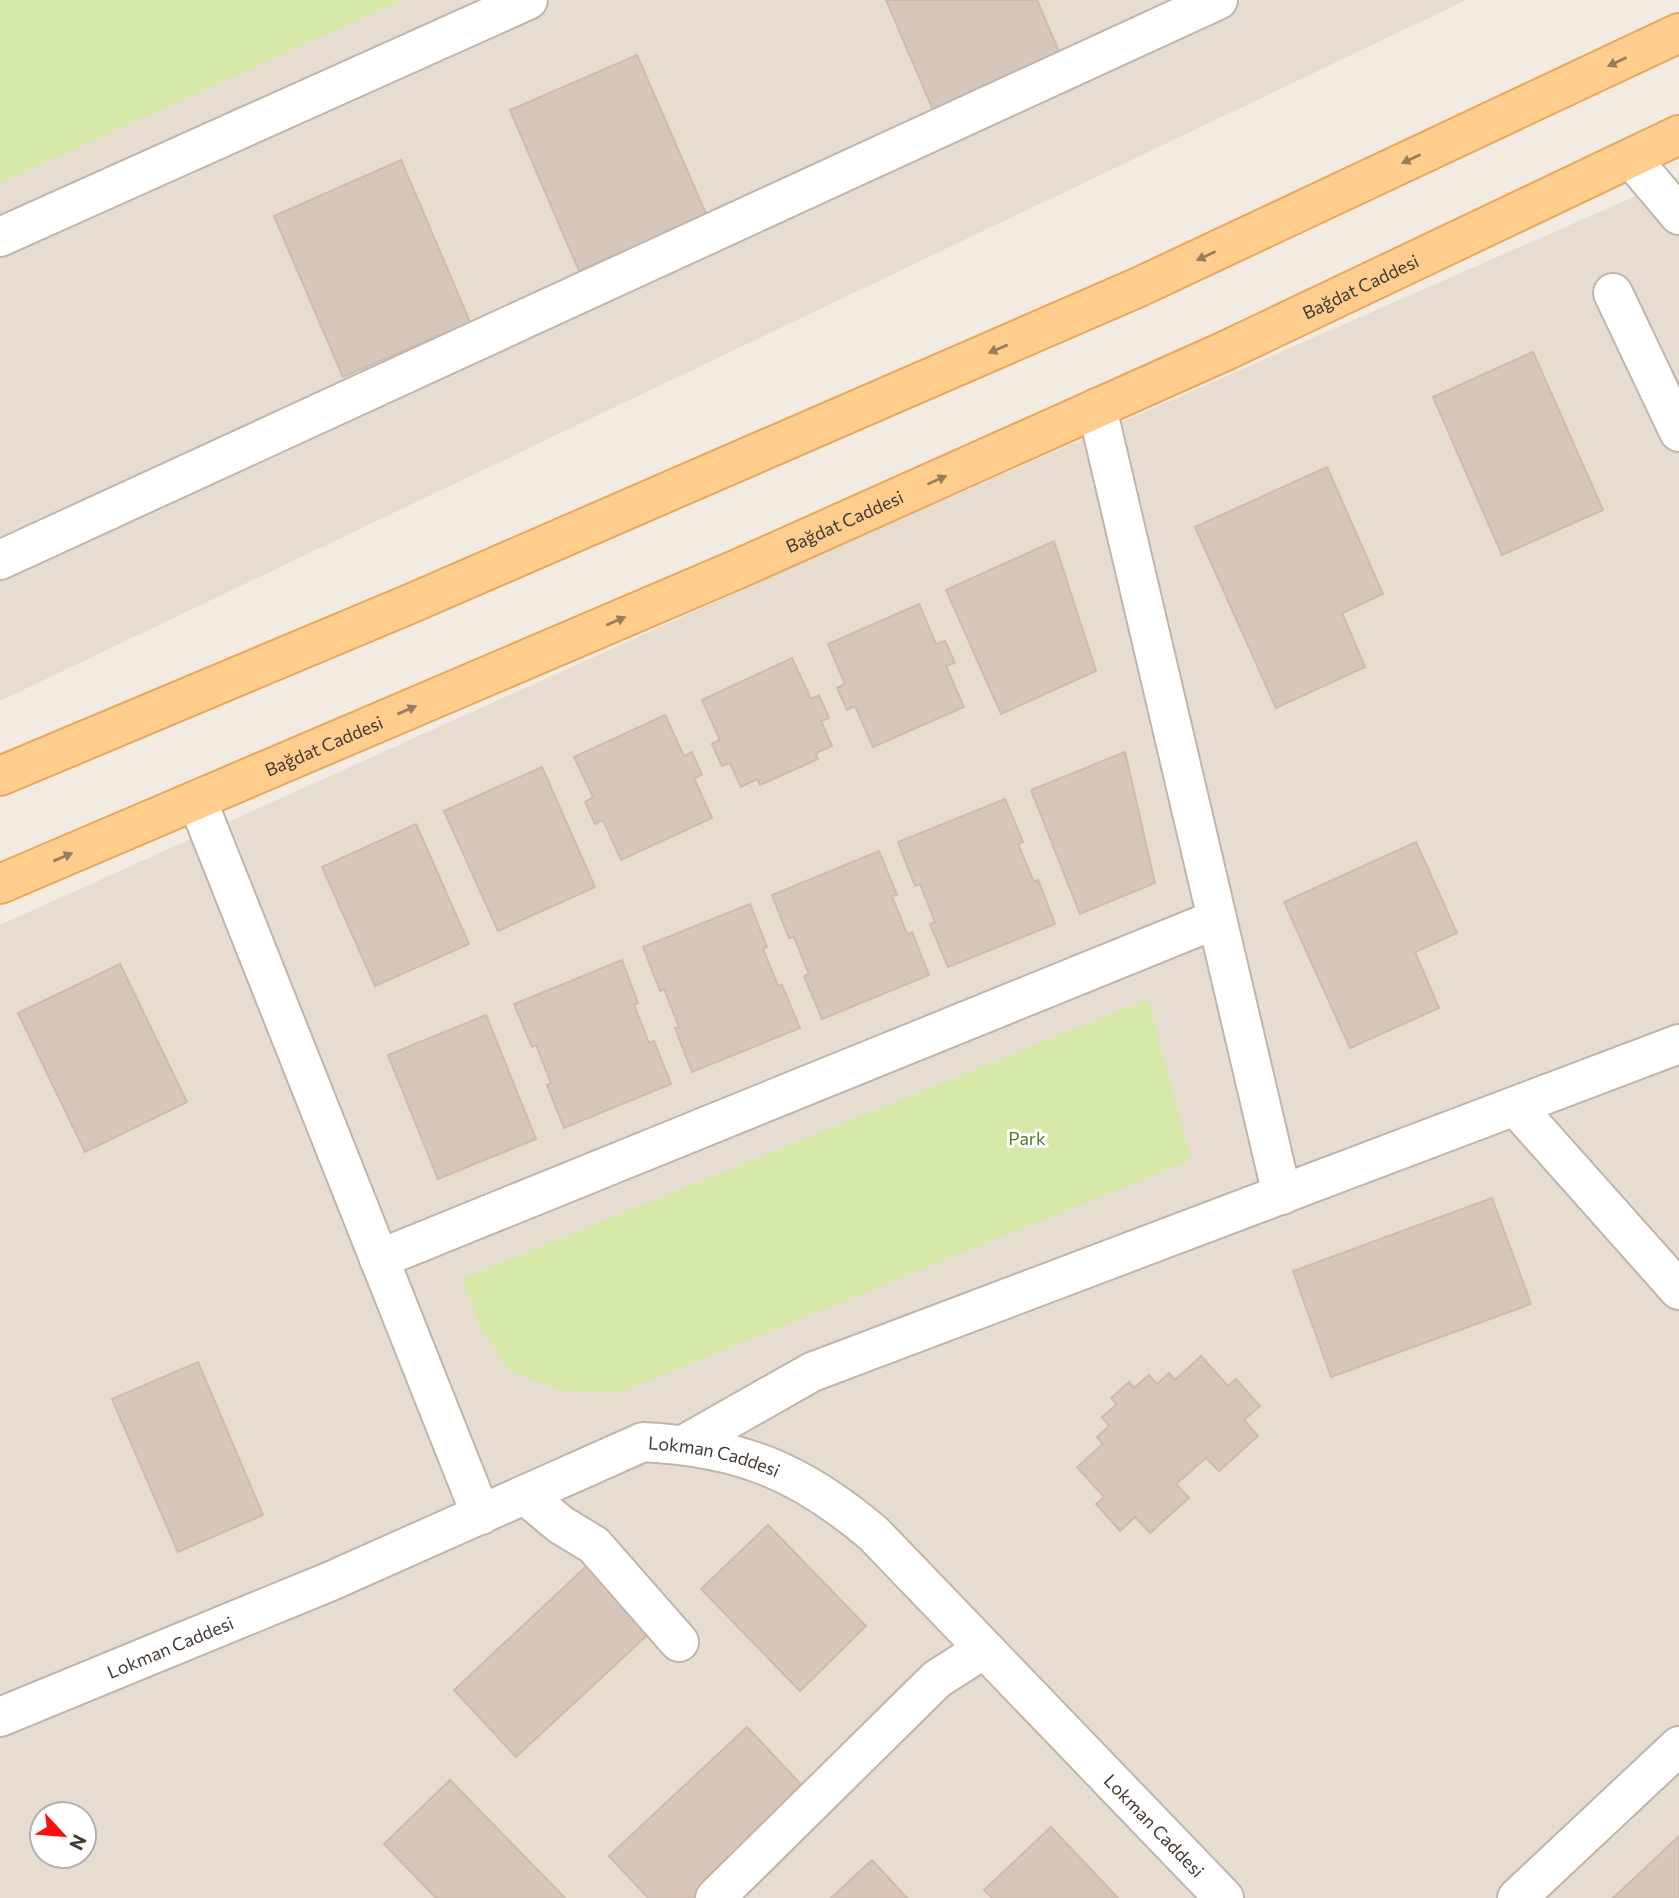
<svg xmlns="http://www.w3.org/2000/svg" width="1679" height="1898" font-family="Commissioner,sans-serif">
<rect width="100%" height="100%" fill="#f2ebe2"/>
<g fill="#e6dcd0" fill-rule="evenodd">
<path d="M0,0h1466l-1466,701z"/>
<path d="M1679,177v1721h-1679v-973l844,-381zM42,1814h42v42h-42z"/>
</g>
<g fill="#d6e9a9">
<path d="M0,0h402l-402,183z"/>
<path d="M1148,999l43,161 -573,233 -55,-2 -53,-20 -29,-42 -20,-50z"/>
</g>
<g fill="#d7c7ba" stroke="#cfbbaa" stroke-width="2">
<path d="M886,0h151l23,54 -127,56z"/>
<path d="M637,55l70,161 -128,55 -69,-161z"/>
<path d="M401,160l69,162 -127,55 -69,-161z"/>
<path d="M1533,352l70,158 -101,45 -69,-158z"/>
<path d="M1327,467l56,127 -41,19 23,54 -89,41 -81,-181z"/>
<path d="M1054,541l42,130 -95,43 -55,-124z"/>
<path d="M919,604l17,40 9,-3 10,22 -9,3 18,41 -91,40 -18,-41 -8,4 -10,-22 8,-4 -17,-40z"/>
<path d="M792,658l19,41 8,-4 10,23 -8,3 11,25 -16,7 2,6 -58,26 -3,-6 -16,8 -11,-24 -8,3 -10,-22 8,-4 -18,-40z"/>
<path d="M665,715l19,41 8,-4 10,23 -8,3 18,40 -91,42 -18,-40 -8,4 -10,-22 8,-5 -19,-40z"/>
<path d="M1125,752l30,131 -75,31 -49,-124z"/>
<path d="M542,767l53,120 -97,44 -54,-120z"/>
<path d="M1005,799l18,43 -5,2 16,38 4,-2 17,44 -107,43 -18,-43 5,-2 -15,-38 -5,2 -17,-44z"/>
<path d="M416,824l53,120 -94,42 -53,-119z"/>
<path d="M1416,842l41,91 -42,19 24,56 -89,40 -66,-146z"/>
<path d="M879,851l18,44 -5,1 15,38 5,-2 17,43 -107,44 -18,-43 5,-2 -15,-37 -5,1 -17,-43z"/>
<path d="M750,904l17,43 -4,2 15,37 4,-1 18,43 -108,44 -17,-44 4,-1 -15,-38 -4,2 -17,-44z"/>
<path d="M622,960l16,43 -4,2 15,38 5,-2 17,43 -107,44 -17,-43 4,-2 -15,-38 -4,2 -18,-43z"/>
<path d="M120,964l67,138 -102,50 -67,-139z"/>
<path d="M486,1015l50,124 -98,40 -50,-124z"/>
<path d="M1492,1198l39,106 -200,73 -38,-106z"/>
<path d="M1201,1356l27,30 8,-7 24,27 -16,14 14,16 -39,35 -13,-13 -30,26 13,14 -39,35 -15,-16 -15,14 -24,-27 8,-7 -27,-30 26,-23 -6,-7 12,-11 -7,-9 15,-13 -6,-6 18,-16 5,6 15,-13 8,9 12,-11 6,7z"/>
<path d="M198,1362l65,153 -85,37 -66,-153z"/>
<path d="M768,1525l98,101 -66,65 -99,-102z"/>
<path d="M592,1561l63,67 -139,129 -62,-67z"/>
<path d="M747,1727l63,67 -112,104h-50l-39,-42z"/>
<path d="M450,1780l115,118h-129l-52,-54z"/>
<path d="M1051,1827l67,71h-126l-8,-8z"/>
<path d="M1679,1836v62h-66z"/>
<path d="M872,1860l35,38h-76z"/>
</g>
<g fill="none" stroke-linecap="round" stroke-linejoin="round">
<g stroke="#c1b4a8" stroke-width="42">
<g id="minor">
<path d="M1631,158l48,57"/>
<path d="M0,237l528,-237"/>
<path d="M1613,293l66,139"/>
<path d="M1097,408l185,787"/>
<path d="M0,560l1218,-560"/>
<path d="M197,800l284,715"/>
<path d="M1516,1107l163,183"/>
<path d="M379,1259l838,-340"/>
<path d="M685,1444l127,-72 867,-328"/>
<path d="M525,1495l36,30 33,20 85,97"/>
<path id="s1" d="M0,1717l331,-136 312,-139c97,5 157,29 231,92l350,364"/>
<path d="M715,1898l222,-219 47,-30"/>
<path d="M1517,1898l162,-152"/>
</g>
</g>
<g stroke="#e8a75b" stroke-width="42">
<g id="major">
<path d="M0,776l412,-173 727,-316 540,-254"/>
<path id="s2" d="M0,884l740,-316 485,-217 454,-216"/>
</g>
</g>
<use href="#minor" stroke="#fff" stroke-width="38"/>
<use href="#major" stroke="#ffcd8e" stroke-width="38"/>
</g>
<defs><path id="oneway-solid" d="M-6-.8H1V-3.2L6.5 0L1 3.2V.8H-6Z" transform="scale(1.75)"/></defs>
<g fill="#987c5c">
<use href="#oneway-solid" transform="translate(1617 62) rotate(155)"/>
<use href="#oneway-solid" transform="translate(1411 159) rotate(155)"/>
<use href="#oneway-solid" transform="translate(1206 256) rotate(155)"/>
<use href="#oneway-solid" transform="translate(998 349) rotate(157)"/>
<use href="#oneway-solid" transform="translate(937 480) rotate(-24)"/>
<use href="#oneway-solid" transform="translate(616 621) rotate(-23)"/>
<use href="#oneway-solid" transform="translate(407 710) rotate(-23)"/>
<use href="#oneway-solid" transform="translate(63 857) rotate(-23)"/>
</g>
<g text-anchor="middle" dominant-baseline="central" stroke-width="6" stroke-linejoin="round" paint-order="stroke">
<g font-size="18" fill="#443a33" stroke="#fff">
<text stroke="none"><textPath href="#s2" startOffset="1486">Bağdat Caddesi</textPath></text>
<text stroke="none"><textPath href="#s2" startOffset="919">Bağdat Caddesi</textPath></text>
<text stroke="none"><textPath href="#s2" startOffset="352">Bağdat Caddesi</textPath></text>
<text stroke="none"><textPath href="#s1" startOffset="772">Lokman Caddesi</textPath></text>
<text stroke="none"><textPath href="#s1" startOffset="184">Lokman Caddesi</textPath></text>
<text stroke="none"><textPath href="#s1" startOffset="1358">Lokman Caddesi</textPath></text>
</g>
<g font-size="18" fill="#507725" stroke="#fff">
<text x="1027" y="1138">Park</text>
</g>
</g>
<g transform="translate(63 1835) rotate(116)"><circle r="33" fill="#ffffff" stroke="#b4b0ad" stroke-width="2"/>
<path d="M0-5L12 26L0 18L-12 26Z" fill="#ff0c0d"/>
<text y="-10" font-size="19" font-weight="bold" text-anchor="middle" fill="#443a33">N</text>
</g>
</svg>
